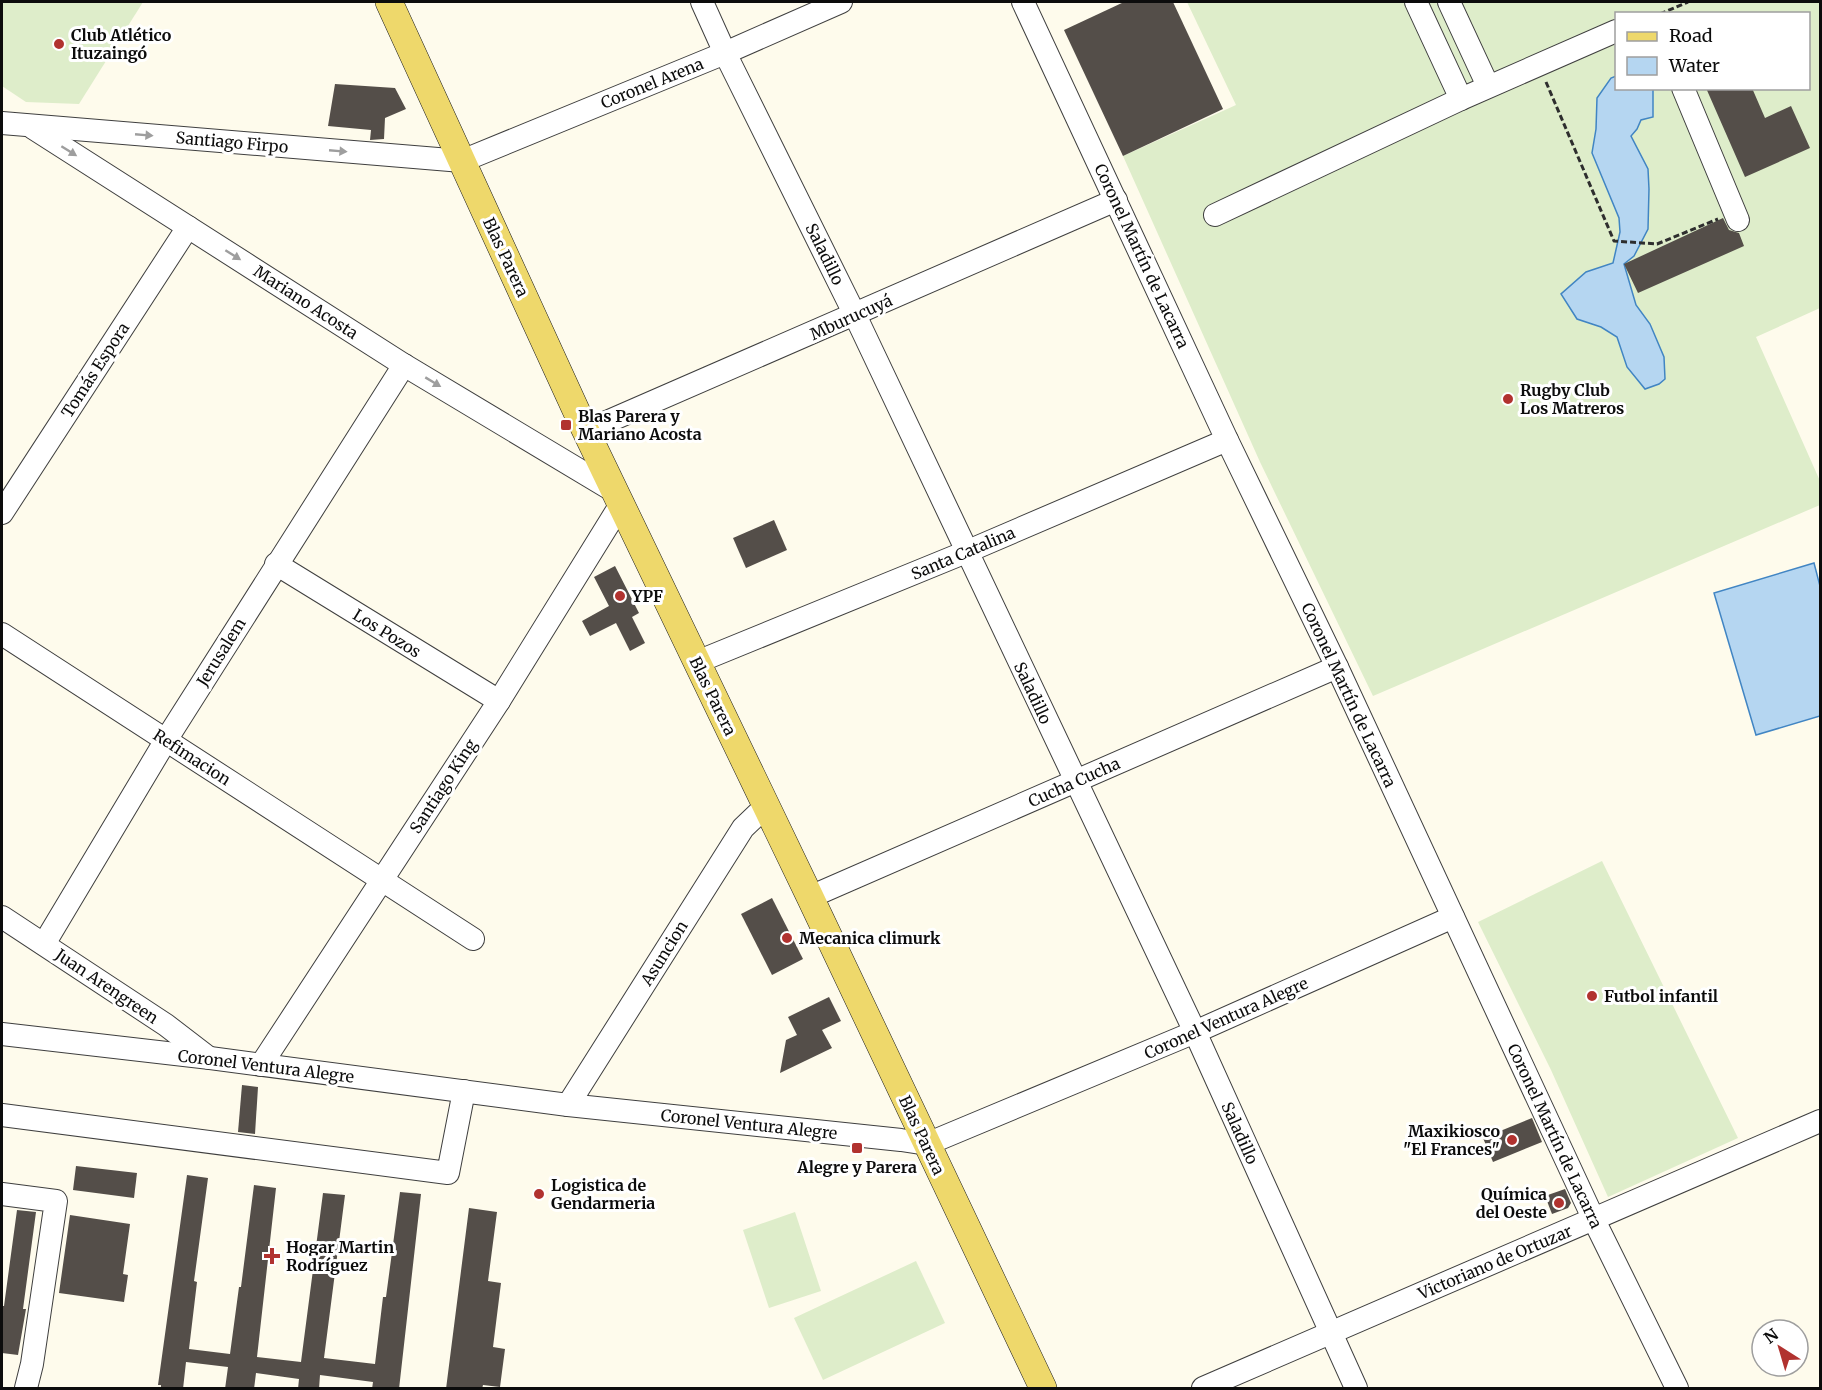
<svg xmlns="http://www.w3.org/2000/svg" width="1822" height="1390" font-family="Merriweather,serif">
<rect width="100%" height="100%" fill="#fefbec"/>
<g fill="#deedca" fill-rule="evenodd">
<path d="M2,2h141l-64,102 -53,-2 -24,-16z"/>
<path d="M1187,2h633v306l-64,29 64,144v24l-447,191 -113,-234 -137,-306 113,-51zM1616,14h192v74h-192z"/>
<path d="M1602,861l136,277 -130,59 -57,-127 -73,-148z"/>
<path d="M795,1212l26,79 -52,17 -26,-78z"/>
<path d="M916,1261l29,62 -122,57 -29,-62z"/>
</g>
<g fill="#b5d6f1" stroke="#4185c3" stroke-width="1.5">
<path d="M1616,76v12l37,1v28l-12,3 -4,9 -6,7 17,33 1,20 -1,40 -14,27 -10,8 12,41 14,19 14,33 1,22 -6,5 -14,5 -18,-22 -10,-30 -16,-10 -24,-8 -16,-25 25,-22 27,-9 7,-31 -1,-14 -27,-65 4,-24 1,-31 14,-20z"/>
<path d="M1814,563l6,23v130l-64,19 -42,-142z"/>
</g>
<g fill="#544e49">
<path d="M1124,2h49l50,107 -100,47 -59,-126z"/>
<path d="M335,84l60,4 11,21 -21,9 -1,21 -14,1 1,-10 -43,-4z"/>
<path d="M1706,88h46l13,30 26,-12 19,42 -65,29z"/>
<path d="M1723,218l6,12 10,3 5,13 -106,47 -14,-29z"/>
<path d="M774,520l13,30 -41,18 -13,-30z"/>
<path d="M615,566l24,47 -7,4 13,26 -15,8 -14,-28 -26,13 -8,-15 27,-15 -15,-29z"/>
<path d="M772,898l31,61 -31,16 -31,-61z"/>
<path d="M829,997l12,24 -19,9 10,18 -52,25 6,-33 11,-5 -9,-18z"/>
<path d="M242,1085l16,2 -3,47 -17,-2z"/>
<path d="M1532,1118l10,24 -49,20 -10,-24z"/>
<path d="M76,1166l61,7 -3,25 -61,-8z"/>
<path d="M187,1175l21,3 -14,103 3,1 -8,67 41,5 9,-67h2l13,-102 22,3 -19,169 44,5 22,-169 22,2 -21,163 51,6 8,-67h3l14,-105 21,2 -22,195h-27l1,-7 -53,-7 -1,14h-21l1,-10 -43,-6 -2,16h-29l3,-22 -42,-5 -3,27h-22v-4h-3z"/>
<path d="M1565,1189l6,14 -3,5 -16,6 -7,-18z"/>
<path d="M469,1208l28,4 -9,69 13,2 -8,64 12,2 -5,38 -17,-2 -1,4h-36z"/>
<path d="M17,1210l19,2 -13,97h3l-8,46 -16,-2v-47h2z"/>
<path d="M70,1215l60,9 -7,50 5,1 -4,27 -65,-9z"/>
</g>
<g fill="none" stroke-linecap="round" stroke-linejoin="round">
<g stroke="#3f3f3f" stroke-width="24">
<g id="minor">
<path d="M702,2l23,51 130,262 340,717 161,356"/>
<path d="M1023,2l204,438 110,227 257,553 83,168"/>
<path d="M1416,2l45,97"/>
<path d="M1449,2l39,84"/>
<path d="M1683,88l55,132"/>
<path d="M2,123l460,38 263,-108 116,-51"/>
<path d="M33,128l371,237 210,126"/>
<path d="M1215,215l246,-116 155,-68"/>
<path d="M586,431l530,-231"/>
<path d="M2,513l186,-286"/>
<path d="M276,564l223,137"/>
<path d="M2,634l471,305"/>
<path d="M697,662l269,-110 261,-112"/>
<path d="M810,897l527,-230"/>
<path d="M2,917l164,108 43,33"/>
<path d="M44,944l122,-204 238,-375"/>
<path d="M2,1034l208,24 358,47 333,35 26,4 268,-112 258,-115"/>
<path d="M261,1065l238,-364 122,-197"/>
<path d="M568,1105l175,-277 23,-22"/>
<path d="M2,1115l446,58 16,-82"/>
<path d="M2,1194l54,7 -24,163 -6,24"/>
<path d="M1203,1388l617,-267"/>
</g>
</g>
<g stroke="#1d1d1d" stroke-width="28">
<path id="major" d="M389,2l191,417 230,478 233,491"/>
</g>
<g stroke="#2e2e2e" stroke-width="3" stroke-dasharray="6 3" stroke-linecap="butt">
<path d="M1660,14l28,-12"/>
<path d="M1546,82l68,159 43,3 61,-25"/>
</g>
<use href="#minor" stroke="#fff" stroke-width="22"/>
<use href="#major" stroke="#eed86b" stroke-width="27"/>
</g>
<defs><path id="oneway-solid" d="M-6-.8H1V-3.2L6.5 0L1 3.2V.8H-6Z" transform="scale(1.5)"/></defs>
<g fill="#9e9e9e">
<use href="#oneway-solid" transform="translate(144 135) rotate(5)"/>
<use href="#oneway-solid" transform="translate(69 151) rotate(32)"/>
<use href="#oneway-solid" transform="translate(338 151) rotate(5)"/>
<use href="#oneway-solid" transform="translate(233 255) rotate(32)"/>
<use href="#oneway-solid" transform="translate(433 382) rotate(31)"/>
</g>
<g fill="#b1322f" stroke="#fff" stroke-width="2">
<circle cx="59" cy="44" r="6"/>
<circle cx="1508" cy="399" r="6"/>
<rect x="560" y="419" width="12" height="12" rx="3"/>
<circle cx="620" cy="596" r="6"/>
<circle cx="787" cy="938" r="6"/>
<circle cx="1592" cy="996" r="6"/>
<circle cx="1512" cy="1140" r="6"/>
<rect x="851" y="1142" width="12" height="12" rx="3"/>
<circle cx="539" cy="1194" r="6"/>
<circle cx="1559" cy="1203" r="6"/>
<path d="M269 1247h6v6h6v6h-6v6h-6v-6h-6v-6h6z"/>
</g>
<g text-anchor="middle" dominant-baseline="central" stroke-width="6" stroke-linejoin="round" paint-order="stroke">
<g font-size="16" font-weight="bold" fill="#0c0c0c" stroke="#fff" text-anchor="start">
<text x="71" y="35">Club Atlético<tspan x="71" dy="18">Ituzaingó</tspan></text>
<text x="1520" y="390">Rugby Club<tspan x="1520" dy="18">Los Matreros</tspan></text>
<text x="578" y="416">Blas Parera y<tspan x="578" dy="18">Mariano Acosta</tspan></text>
<text x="632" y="596">YPF</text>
<text x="799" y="938">Mecanica climurk</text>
<text x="1604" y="996">Futbol infantil</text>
<text x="1500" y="1131" text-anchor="end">Maxikiosco<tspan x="1500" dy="18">"El Frances"</tspan></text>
<text x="857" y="1167" text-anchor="middle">Alegre y Parera</text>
<text x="551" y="1185">Logistica de<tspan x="551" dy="18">Gendarmeria</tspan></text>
<text x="1547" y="1194" text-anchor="end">Química<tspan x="1547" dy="18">del Oeste</tspan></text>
<text x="286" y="1247">Hogar Martin<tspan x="286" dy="18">Rodríguez</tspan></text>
</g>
<g font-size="16" fill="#0c0c0c" stroke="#fff">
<text transform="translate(652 83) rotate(-22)">Coronel Arena</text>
<text transform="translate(232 142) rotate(5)">Santiago Firpo</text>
<text transform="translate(825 254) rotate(64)">Saladillo</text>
<text transform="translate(1142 256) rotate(65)">Coronel Martín de Lacarra</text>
<text transform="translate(506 257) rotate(65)">Blas Parera</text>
<text transform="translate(306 302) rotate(33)">Mariano Acosta</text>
<text transform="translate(851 317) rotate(-24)">Mburucuyá</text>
<text transform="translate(95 370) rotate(-57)">Tomás Espora</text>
<text transform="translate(963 553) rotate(-23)">Santa Catalina</text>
<text transform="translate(387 633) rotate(32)">Los Pozos</text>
<text transform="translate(221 652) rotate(-58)">Jerusalem</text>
<text transform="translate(1033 693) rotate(65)">Saladillo</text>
<text transform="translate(1349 695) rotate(65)">Coronel Martín de Lacarra</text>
<text transform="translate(713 696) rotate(64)">Blas Parera</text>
<text transform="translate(192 757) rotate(33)">Refimacion</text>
<text transform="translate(1074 782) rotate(-24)">Cucha Cucha</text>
<text transform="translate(443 786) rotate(-57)">Santiago King</text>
<text transform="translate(664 953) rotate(-58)">Asuncion</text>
<text transform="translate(107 986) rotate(34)">Juan Arengreen</text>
<text transform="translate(1226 1018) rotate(-24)">Coronel Ventura Alegre</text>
<text transform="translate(266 1066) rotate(7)">Coronel Ventura Alegre</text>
<text transform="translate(749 1124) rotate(6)">Coronel Ventura Alegre</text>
<text transform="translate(1240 1133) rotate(66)">Saladillo</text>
<text transform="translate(922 1135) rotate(65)">Blas Parera</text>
<text transform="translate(1555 1136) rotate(65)">Coronel Martín de Lacarra</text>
<text transform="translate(1495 1262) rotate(-23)">Victoriano de Ortuzar</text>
</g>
</g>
<rect width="1822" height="1390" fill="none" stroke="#0c0c0c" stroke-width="6"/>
<rect x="1615" y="12" width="195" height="78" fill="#ffffff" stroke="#9e9e9e" stroke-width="1.5"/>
<rect x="1627" y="32" width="30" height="9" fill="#eed86b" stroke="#9e9e9e" stroke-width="1.5"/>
<text x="1669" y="42" font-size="18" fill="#0c0c0c">Road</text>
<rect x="1627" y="57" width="30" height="18" fill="#b5d6f1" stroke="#9e9e9e" stroke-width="1.5"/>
<text x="1669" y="72" font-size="18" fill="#0c0c0c">Water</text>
<g transform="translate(1780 1348) rotate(323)"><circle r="28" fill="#ffffff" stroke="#9e9e9e" stroke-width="1.5"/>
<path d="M0-4.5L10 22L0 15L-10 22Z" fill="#b1322f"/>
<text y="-9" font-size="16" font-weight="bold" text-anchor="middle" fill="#0c0c0c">N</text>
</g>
</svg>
